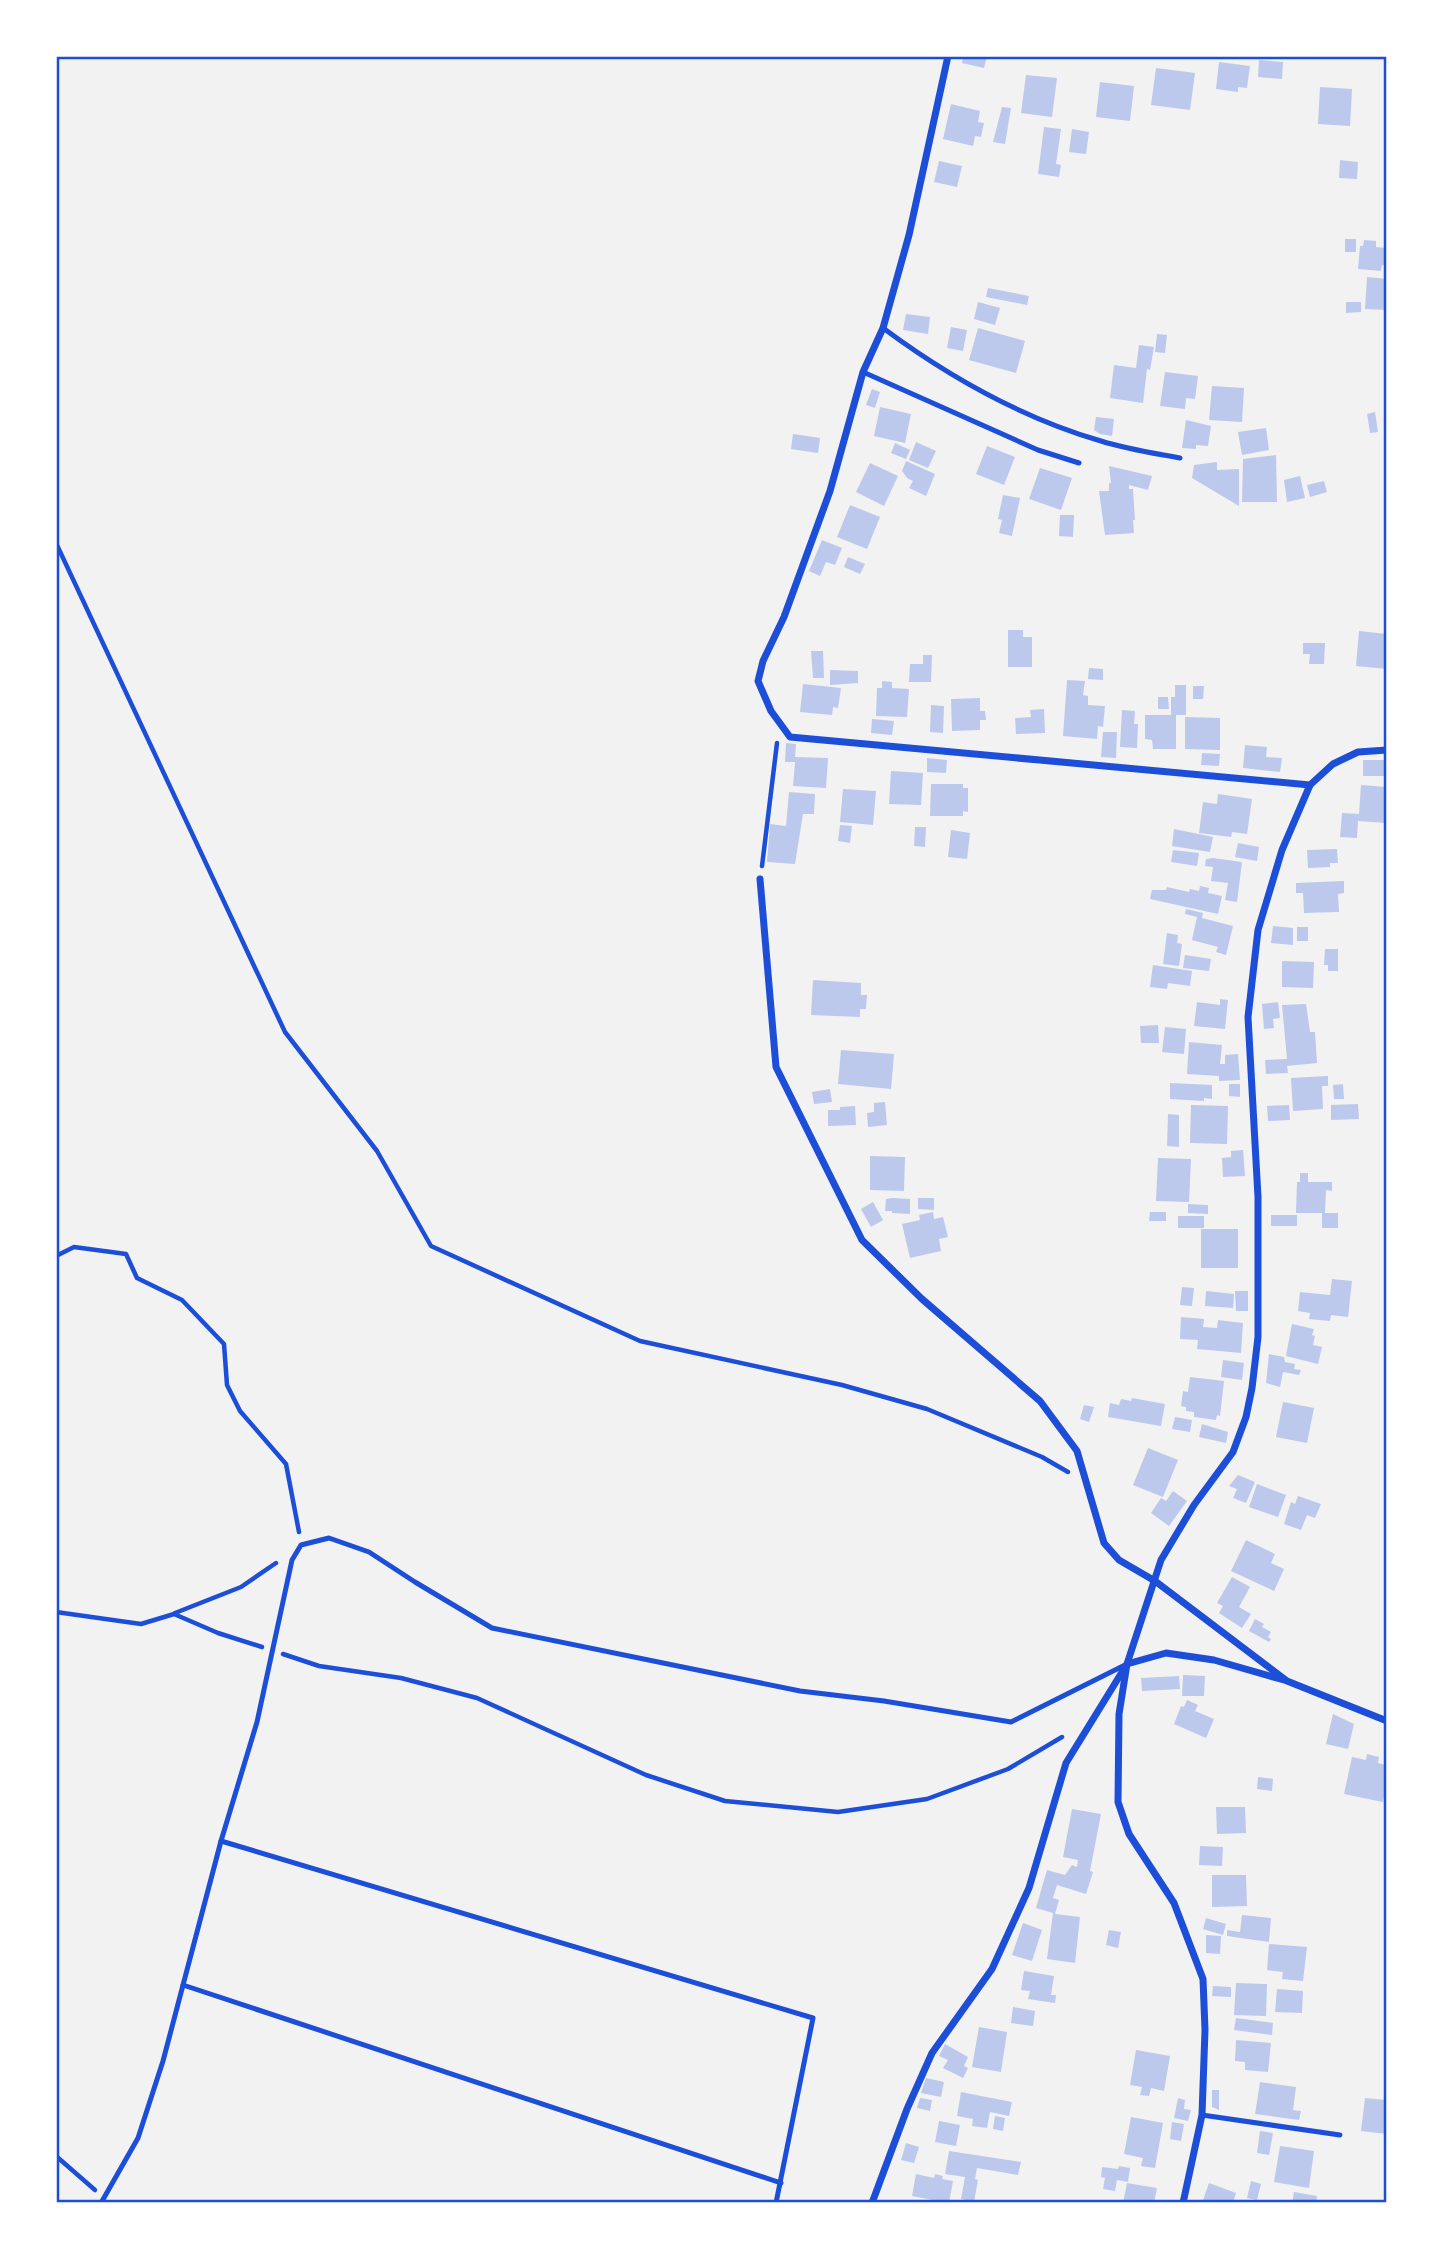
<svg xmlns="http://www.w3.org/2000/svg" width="1443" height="2259" font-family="'Fira Sans Condensed',sans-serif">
<rect width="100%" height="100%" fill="#f2f2f2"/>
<g fill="#bdc9ec">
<path d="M963,56h24l-3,12 -22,-5z"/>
<path d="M1259,60l24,2 -1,17 -24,-2z"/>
<path d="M1219,62l31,4 -3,22 -9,-1v5l-22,-3z"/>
<path d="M1156,68l39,5 -5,37 -39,-5z"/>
<path d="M1026,75l31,3 -5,39 -31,-4z"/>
<path d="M1100,82l34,4 -4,35 -34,-4z"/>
<path d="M1320,87l32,2 -2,37 -32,-2z"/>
<path d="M951,104l29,7 -2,11 6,1 -3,14 -6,-1 -2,10 -30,-7z"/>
<path d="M1002,107l9,1 -6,36 -12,-2z"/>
<path d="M1044,127l17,2 -5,35 5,1 -2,12 -21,-3z"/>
<path d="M1072,129l17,3 -3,22 -17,-2z"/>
<path d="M1340,160l18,2 -1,17 -18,-1z"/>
<path d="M939,161l23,5 -5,21 -23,-5z"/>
<rect x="1345" y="239" width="11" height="13"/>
<path d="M1364,240l12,1v6l11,1v18l-5,-1 -1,6 -23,-2 2,-23h3z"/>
<path d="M1367,277l20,2v31l-22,-1z"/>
<path d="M988,288l41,8 -2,9 -41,-8z"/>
<path d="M978,302l22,6 -5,17 -21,-6z"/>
<path d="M1346,302h15v10l-15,1z"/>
<path d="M906,314l24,3 -2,17 -25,-4z"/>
<path d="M951,327l16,3 -4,21 -16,-3z"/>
<path d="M978,328l47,13 -9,32 -47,-13z"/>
<path d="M1157,334l10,1 -2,18 -10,-1z"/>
<path d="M1139,345l15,2 -4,23 -3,-1 -4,34 -33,-5 4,-33 22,3z"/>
<path d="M1165,372l33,4 -3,23 -9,-1 -1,11 -25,-3z"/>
<path d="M1212,386l32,2 -2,34 -33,-2z"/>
<path d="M872,389l8,3 -5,16 -9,-3z"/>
<path d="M880,407l31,7 -6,29 -31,-7z"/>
<path d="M1375,412l3,20 -8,1 -3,-19z"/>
<path d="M1096,417l18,2 -2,17 -12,-2 -6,-4z"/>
<path d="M1186,420l25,6 -3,20 -12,-1v4l-14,-1z"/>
<path d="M1266,428l3,22 -27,5 -4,-23z"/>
<path d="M793,434l27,4 -2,15 -27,-4z"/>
<path d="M916,442l20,9 -8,17 -19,-8z"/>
<path d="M895,443l15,7 -4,9 -15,-6z"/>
<path d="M987,446l28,11 -11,28 -28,-11z"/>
<path d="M1276,455l1,47h-35l1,-43z"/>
<path d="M906,461l29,13 -9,22 -17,-8 4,-7 -6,-3 -5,-7z"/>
<path d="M1217,462v8l22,-1v37l-47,-28 2,-13z"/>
<path d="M870,463l28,13 -14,30 -28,-14z"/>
<path d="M1109,466l43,10 -4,14 -19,-5v4h4l2,31h-2l1,13 -29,2 -6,-44h10v-8h2z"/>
<path d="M1040,468l32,10 -11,32 -32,-11z"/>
<path d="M1300,476l5,22 -18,4 -3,-22z"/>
<path d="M1324,481l3,11 -17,5 -3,-12z"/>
<path d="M1003,495l17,3 -8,38 -13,-3 3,-13 -4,-1z"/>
<path d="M850,505l30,12 -13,32 -30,-12z"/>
<path d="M1060,515h14l-1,22 -14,-1z"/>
<path d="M822,540l20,8 -7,17 -9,-3 -6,14 -11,-5z"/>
<path d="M848,557l17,7 -5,10 -16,-7z"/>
<path d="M1008,630h15v7h9v30h-24z"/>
<path d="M1359,631l28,3v35l-31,-3z"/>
<path d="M1303,643h22l-1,21h-15l1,-10h-7z"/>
<path d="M811,651h12l1,27h-11z"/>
<path d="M923,655h9l-1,27h-22l1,-18h13z"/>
<path d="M1089,668l14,1v11l-15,-1z"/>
<path d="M830,670l28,1v12l-28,2z"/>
<path d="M1067,680l18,1 -2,14 5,1v9l17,1 -2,21 -5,-1 -1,13 -34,-3z"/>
<path d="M882,681l10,1v6l17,1 -2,28 -31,-1 1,-28h5z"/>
<path d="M803,684l38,4 -3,20 -5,-1 -1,8 -32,-3z"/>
<path d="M1175,685h11v30h-10v34h-23l-1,-9 -7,-1v-24h26v-18h4z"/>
<path d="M1193,686h11l-1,13h-10z"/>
<path d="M1158,697h10l1,12h-11z"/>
<path d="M980,698v13h5l1,9h-6v10l-28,1 -1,-32z"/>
<path d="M931,705l13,1 -1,27 -13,-1z"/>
<path d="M1044,709l1,24 -29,1 -1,-16 16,-1 -1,-7z"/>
<path d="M1122,710l13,1 -1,13h4l-1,24 -17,-1z"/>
<path d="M1185,717l35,1v32l-35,-1z"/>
<path d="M872,719l22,2 -2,14 -21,-2z"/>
<path d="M1103,732h14l-1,26 -15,-1z"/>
<path d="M786,743l10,1 -1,13 33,1 -2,30 -33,-2 2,-24h-10z"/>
<path d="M1245,745l22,2 -1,10 16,1 -2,14 -37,-4z"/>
<path d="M1202,753l18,1 -1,12 -18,-1z"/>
<path d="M927,758l20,2 -1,13 -19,-1z"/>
<rect x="1363" y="760" width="23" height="16"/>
<path d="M891,771l32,2 -2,32 -32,-1z"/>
<path d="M931,784h32v4h5v24l-5,-1v5h-33z"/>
<path d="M1361,785l26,2v36l-29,-2 -1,17 -17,-1 2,-24 17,1z"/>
<path d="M843,789l33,2 -3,34 -33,-3z"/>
<path d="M789,792l26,2 -1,20h-11l-8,50 -28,-2 3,-38 16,2z"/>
<path d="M1218,794l34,5 -5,35 -15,-2 -1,5 -32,-4 4,-31 14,2z"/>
<path d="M840,825l12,1 -2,17 -12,-2z"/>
<path d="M915,827h11l-1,20 -11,-1z"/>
<path d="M1174,829l39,8 -3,15 -38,-6z"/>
<path d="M951,830l19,3 -3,26 -19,-2z"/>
<path d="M1238,843l21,4 -2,14 -22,-4z"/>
<path d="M1337,849l1,14h-8v4l-22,1 -1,-18z"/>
<path d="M1173,850l26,3 -2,13 -26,-4z"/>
<path d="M1213,858l29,4 -5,40 -12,-2 3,-17 -17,-2 2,-14 -8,-1 1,-7z"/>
<path d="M1344,881v12l-6,1 1,18 -35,1 -1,-20h-7v-10z"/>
<path d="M1200,886l9,2 -1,5 14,3 -4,18 -68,-15 2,-9h14l1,-3 22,5 1,-3 9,2z"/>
<path d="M1186,909l17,4 -1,5 31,8 -7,29 -10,-3 2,-5 -26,-7 5,-23 -12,-3z"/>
<path d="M1273,926l20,2v17l-22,-2z"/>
<rect x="1297" y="927" width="11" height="14"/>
<path d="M1167,933l11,2 -1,8 5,1 -3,22 -16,-2z"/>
<path d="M1325,949h13v22h-10v-6h-4z"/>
<path d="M1185,955l26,4 -2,12 -26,-3z"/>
<path d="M1282,961l32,1 -1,26 -31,-1z"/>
<path d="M1153,965l39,6 -2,15 -22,-3 -1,6 -17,-2z"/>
<path d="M813,980l48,3v12h6l-1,14h-6v8l-49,-2z"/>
<path d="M1220,999l8,1 -3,29 -31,-3 3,-24 23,3z"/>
<path d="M1278,1002l2,16 -7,1 1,9 -10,1 -2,-25z"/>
<path d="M1306,1004l4,28h5l2,31 -30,3 1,7 -22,1 -1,-14 22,-1 -5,-54z"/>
<path d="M1158,1025l1,18h-18l-1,-17z"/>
<path d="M1165,1027l21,2 -2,25 -22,-2z"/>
<path d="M1189,1042l33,3 -2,19h5v-9l13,-1 2,26 -21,1v-5l-32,-2z"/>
<path d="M841,1050l53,4 -3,35 -53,-5z"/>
<path d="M1328,1076v10h-6l1,23 -30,2 -2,-33z"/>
<path d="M1170,1083l42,2v14l-8,-1v3l-34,-2z"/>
<path d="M1229,1084h11v13l-11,-1z"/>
<path d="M1343,1084l1,15h-10l-1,-14z"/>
<path d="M830,1089l2,13 -18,2 -2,-12z"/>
<path d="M885,1102l2,23 -19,2 -1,-14 7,-1v-9z"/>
<path d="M1358,1104l1,15 -28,1v-15z"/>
<path d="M1191,1105l37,1 -1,38 -37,-1z"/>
<path d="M1289,1105l1,15 -22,1 -1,-15z"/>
<path d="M855,1106l1,19 -28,1v-16h12v-3z"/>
<path d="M1168,1114l11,1v32l-12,-1z"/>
<path d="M1243,1150l2,26 -22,1 -1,-19 9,-1v-6z"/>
<path d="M870,1156l35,1 -1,34 -34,-1z"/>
<path d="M1158,1158l33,1 -2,43 -33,-1z"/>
<path d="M1300,1173h8v9h24v9l-6,-1 -1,23h13v15h-16v-15h-26l1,-31h3z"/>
<path d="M892,1198l18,1v15l-18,-1v-2h-7l1,-12z"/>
<path d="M918,1198h16v12l-16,-1z"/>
<path d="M873,1202l10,18 -12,7 -10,-18z"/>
<path d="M1188,1204l20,1v9l-20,-1z"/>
<path d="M933,1212l1,7 9,-2 5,20 -9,2 2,12 -31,7 -8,-34 18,-4 -1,-5z"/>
<path d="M1150,1212h16v9h-17z"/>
<rect x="1271" y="1215" width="26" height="11"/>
<rect x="1178" y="1216" width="26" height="12"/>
<rect x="1201" y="1229" width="37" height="39"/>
<path d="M1332,1279l20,2 -4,36 -17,-2 -1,6 -21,-2 1,-6 -12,-2 2,-19 30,3z"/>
<path d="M1182,1287l12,1 -2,18 -12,-1z"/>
<path d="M1206,1291l28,3 -1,14 -28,-2z"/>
<path d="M1235,1291h13v20h-12z"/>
<path d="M1181,1317l23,2 -1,8 14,1 1,-8 25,3 -2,30 -44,-4 1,-9 -18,-1z"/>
<path d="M1292,1324l22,5 -2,6 3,1 -2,9 9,2 -4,17 -32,-8z"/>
<path d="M1269,1354l15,3 1,5 10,2 -1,5 7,1 -2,5 -16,-3 -3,15 -14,-4z"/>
<path d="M1223,1360l21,3 -2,17 -21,-3z"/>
<path d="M1190,1377l34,4 -4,35 -3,-1 -1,5 -22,-3v-5l-8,-1v-4l-5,-1 2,-15 5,1z"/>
<path d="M1132,1398l33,6 -4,22 -53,-9 2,-14 9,2 2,-6 10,2z"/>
<path d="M1283,1402l31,6 -7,35 -31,-6z"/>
<path d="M1084,1405l10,2 -5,15 -9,-3z"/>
<path d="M1175,1417l17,3 -2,12 -18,-3z"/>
<path d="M1202,1424l26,8 -2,11 -27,-6z"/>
<path d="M1148,1448l30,12 -15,37 -30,-12z"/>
<path d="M1238,1475l17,7 -9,21 -13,-5 4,-9 -8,-3z"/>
<path d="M1257,1484l29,11 -8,22 -29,-10z"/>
<path d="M1173,1491l14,10 -18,25 -18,-13 10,-15 5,3z"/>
<path d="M1298,1496l23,8 -6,14 -8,-3 -6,15 -17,-6 7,-22 4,2z"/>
<path d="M1246,1540l29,14 -4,9 13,6 -10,22 -43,-20z"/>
<path d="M1232,1577l18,10 -11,20 12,7 -9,14 -23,-15 4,-7 -6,-3z"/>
<path d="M1255,1619l9,5 -2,3 9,5 -3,5 3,2 -2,3 -20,-11z"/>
<path d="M1183,1675l22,1 -1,20h-22z"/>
<path d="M1179,1676l1,13 -38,2 -1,-13z"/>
<path d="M1187,1700l11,5 -3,6 19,8 -8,19 -32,-14 7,-18 3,1z"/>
<path d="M1333,1714l21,10 -6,25 -22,-5z"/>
<path d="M1367,1754l12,3 -1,6 9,2v17l-4,20 -39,-8 8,-37 14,3z"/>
<path d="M1258,1777l15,2 -1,12 -15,-2z"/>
<path d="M1216,1807h29l1,26 -29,1z"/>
<path d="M1072,1809l29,5 -11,57 3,1 -7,22 -29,-9 -4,13 6,2 -4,14 25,3 -5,46 -28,-4 6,-46 -17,-5 11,-38 18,5 7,-10 5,2 1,-7 -15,-3z"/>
<path d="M1200,1846l23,1 -1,19 -23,-1z"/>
<path d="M1212,1875h34l1,31 -35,1z"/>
<path d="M1242,1915l29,3 -2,24 -42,-6v-6l13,2z"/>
<path d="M1206,1918l20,6 -3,11 -20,-6z"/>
<path d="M1023,1923l19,7 -10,31 -20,-6z"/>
<path d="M1109,1930l12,2 -3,16 -12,-3z"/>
<path d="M1206,1935l15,1 -1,18 -14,-1z"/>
<path d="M1269,1944l38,3 -4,34 -21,-2 1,-7 -16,-2z"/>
<path d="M1024,1971l30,5 -3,19h5l-1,8 -27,-4 2,-8 -9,-1z"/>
<path d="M1236,1983l31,1 -1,32 -32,-1z"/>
<path d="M1213,1986l18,1v10l-19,-1z"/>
<path d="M1277,1989l26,2 -1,22 -27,-1z"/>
<path d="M1013,2007l22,4 -2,15 -22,-3z"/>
<path d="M1236,2018l37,5 -1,12 -38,-5z"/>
<path d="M979,2027l28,5 -6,40 -29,-5z"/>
<path d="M1236,2040l35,3 -3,29 -23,-2v-8l-10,-1z"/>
<path d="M945,2044l23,13 -4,9 4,2 -5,10 -20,-10 5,-8 -9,-4z"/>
<path d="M1136,2050l34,6 -6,35 -13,-3 -2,8 -9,-1 2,-8 -12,-2z"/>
<path d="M926,2078l18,4 -3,15 -20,-4z"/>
<path d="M1260,2082l36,5 -3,23 8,1 -2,9 -44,-6z"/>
<path d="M1212,2090h7v20l-7,-3z"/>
<path d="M961,2092l51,10 -3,14 -19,-4 -3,16 -15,-2 1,-7 -16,-3z"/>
<path d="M920,2098l12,2 -2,11 -13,-3z"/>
<path d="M1178,2098l7,2 -1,9 7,1 -3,11 -14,-3z"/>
<path d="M1365,2098l22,2v34l-26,-3z"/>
<path d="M995,2116l10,2 -2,13 -10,-2z"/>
<path d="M1131,2117l32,6 -8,45 -14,-2 2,-8 -19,-4z"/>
<path d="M939,2121l21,4 -4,21 -21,-4z"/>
<path d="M1172,2122l12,2 -3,17 -11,-2z"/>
<path d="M1260,2131l13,2 -4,22 -12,-2z"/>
<path d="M906,2143l13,4 -5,16 -13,-3z"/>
<path d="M1280,2146l34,5 -5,37 -35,-6z"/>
<path d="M949,2151l72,11 -3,13 -41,-7 -2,11 3,1 -4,22 -13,-3 4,-22 -20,-3z"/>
<path d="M1119,2166l11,2 -2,14 -11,-2 -2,11 -12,-2 2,-11 -4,-1 1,-10 16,2z"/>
<path d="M916,2174l18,4 1,-4 8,2 -1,3 11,2 -4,22 -37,-7z"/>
<path d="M1251,2181l10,3 -4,16 -10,-2z"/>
<path d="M1127,2183l30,5 -3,15h-31z"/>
<path d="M1209,2183l27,10 -3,10h-31z"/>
<path d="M1294,2192l23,4 -1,7h-24z"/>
</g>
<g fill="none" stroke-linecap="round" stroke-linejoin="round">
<g stroke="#1d4ed8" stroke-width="4.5">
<path d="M56,543l229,489 92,119 54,95 209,95 202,44 85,24 115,48 26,15"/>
<path d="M762,866l15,-123"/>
<path d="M56,1256l18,-9 52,7 11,24 45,22 42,44 3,41 13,26 46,53 13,68"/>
<path d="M56,1612l85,12 33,-10 44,19 44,14"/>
<path d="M175,1613l66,-26 35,-24"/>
<path d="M283,1654l36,12 82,12 76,20 169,77 79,26 113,11 89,-13 81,-30 54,-32"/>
<path d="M56,2156l39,34"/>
</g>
<g stroke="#1d4ed8" stroke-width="5">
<path d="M883,328c66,49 139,90 218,113 25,8 52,12 79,17"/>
<path d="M863,372l175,78 41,13"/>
<path d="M221,1841l592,177 -37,185"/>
<path d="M183,1985l598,198"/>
<path d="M1202,2115l138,20"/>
<path d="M101,2203l37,-65 25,-77 58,-220 36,-119 35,-162 9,-15 28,-7 40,14 46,30 77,46 308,63 84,10 127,21 116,-58"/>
</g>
<g stroke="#1d4ed8" stroke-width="7">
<path d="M948,56l-39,179 -26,93 -20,44 -33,119 -46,126 -21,44 -5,20 13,30 19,26 520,48"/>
<path d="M1386,56h1"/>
<path d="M760,879l16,188 86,173 60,59 118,102 37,50 27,92 15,17 36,21 132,100 100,40"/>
<path d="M872,2203l35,-94 25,-56 60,-84 37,-81 37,-125 61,-99 34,-104 33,-55 39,-53 13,-35 6,-29 6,-51v-140l-10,-180 10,-87 24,-80 28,-65 23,-21 25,-12 29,-2"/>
<path d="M1183,2203l19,-88 3,-85 -2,-51 -29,-76 -45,-69 -11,-32 1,-88 8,-50 39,-11 48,7 70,20"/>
</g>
</g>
<rect width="1443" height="2259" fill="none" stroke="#ffffff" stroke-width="116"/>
<rect x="58" y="58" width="1327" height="2143" fill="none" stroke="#1d4ed8" stroke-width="2.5"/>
</svg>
